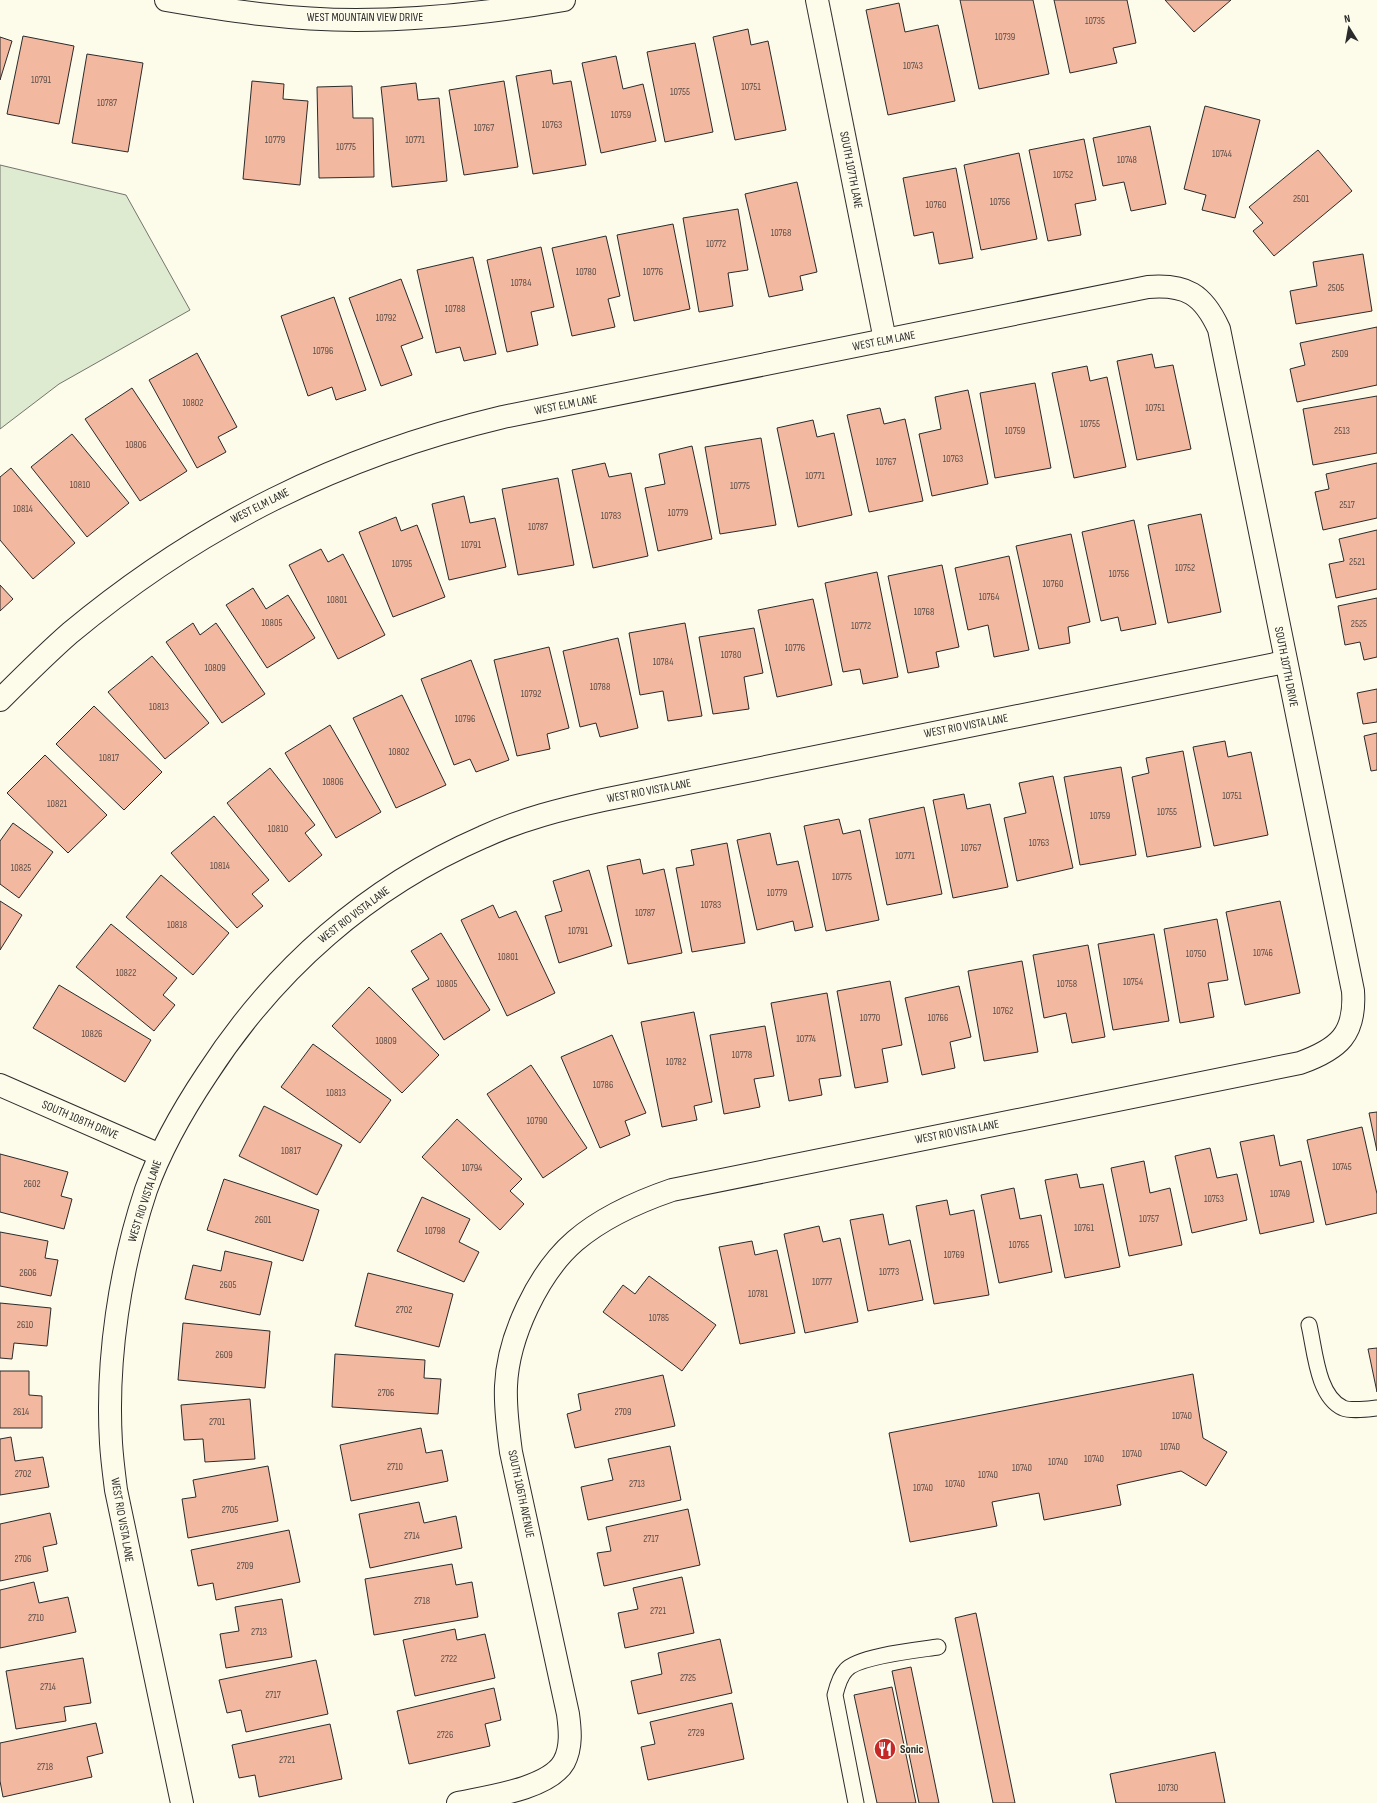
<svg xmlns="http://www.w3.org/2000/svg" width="1377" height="1803" font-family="'Sofia Sans Condensed',sans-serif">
<rect width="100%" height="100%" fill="#fdfbea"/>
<path fill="#deebd1" stroke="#74746e" d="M0,165l126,30 64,115 -131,74 -59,45z"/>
<g fill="#f2b8a0" stroke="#2b2b2b">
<path d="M960,0h73l16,74 -70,15z"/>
<path d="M1054,0h73l9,43 -23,5 4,15 -47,10z"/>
<path d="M1165,0h66l-37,32z"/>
<path d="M899,3l6,29 33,-7 17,76 -67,14 -22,-105z"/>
<path d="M748,29l3,16 17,-4 18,89 -51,10 -22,-103z"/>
<path d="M23,36l51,10 -15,78 -52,-10z"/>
<path d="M0,37l12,4 -12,39z"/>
<path d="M695,43l18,89 -48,10 -18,-90z"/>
<path d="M87,54l56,9 -15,89 -56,-9z"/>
<path d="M616,56l7,33 20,-5 13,57 -55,12 -19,-90z"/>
<path d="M551,70l2,14 18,-3 15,84 -53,9 -17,-98z"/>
<path d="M252,81l32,3 -1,15 25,2 -8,84 -57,-6z"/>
<path d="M504,81l14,86 -54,8 -15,-85z"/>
<path d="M416,83l2,17 21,-2 8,83 -55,6 -11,-100z"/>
<path d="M352,86l1,32h20l1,59 -55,1 -2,-91z"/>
<path d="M1205,106l55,14 -25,98 -33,-8 4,-15 -22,-6z"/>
<path d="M1150,126l16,78 -35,7 -7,-29 -21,4 -10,-48z"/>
<path d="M1084,139l12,61 -21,4 6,31 -33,6 -19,-91z"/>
<path d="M1318,150l34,41 -78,65 -21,-25 10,-8 -14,-16z"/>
<path d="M1019,153l18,86 -56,11 -17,-85z"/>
<path d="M956,168l17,90 -34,6 -6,-32 -19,4 -11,-58z"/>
<path d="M797,182l20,90 -17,4 3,14 -34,7 -24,-103z"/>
<path d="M738,209l10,61 -20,3 5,33 -34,6 -16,-94z"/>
<path d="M673,224l17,85 -56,12 -17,-86z"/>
<path d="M606,236l14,60 -12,3 7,28 -43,9 -20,-88z"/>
<path d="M541,247l13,60 -23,5 7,33 -31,7 -20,-92z"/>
<path d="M1363,254l9,57 -76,13 -6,-33 27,-5 -4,-24z"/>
<path d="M473,257l23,97 -32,7 -4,-14 -24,6 -19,-83z"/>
<path d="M401,279l22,59 -22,8 11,29 -31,11 -32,-88z"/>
<path d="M334,297l32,93 -30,10 -4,-13 -24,9 -27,-80z"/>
<path d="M1377,327v58l-80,17 -7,-33 15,-4 -5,-22z"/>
<path d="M197,353l40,74 -19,10 8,15 -29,16 -48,-88z"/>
<path d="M1152,354l3,14 18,-3 18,84 -54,11 -20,-99z"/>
<path d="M1087,366l3,15 17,-4 19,90 -52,11 -22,-105z"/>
<path d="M1035,383l16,85 -56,10 -15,-85z"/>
<path d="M132,388l55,83 -47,30 -55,-82z"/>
<path d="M968,390l20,94 -56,12 -13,-62 22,-5 -6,-32z"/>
<path d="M1377,396v57l-64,12 -10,-56z"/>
<path d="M880,408l4,16 21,-5 18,82 -54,11 -22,-97z"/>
<path d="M813,420l4,17 17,-4 18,82 -54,12 -21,-99z"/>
<path d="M72,434l57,69 -42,34 -56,-70z"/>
<path d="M761,438l15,87 -56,9 -15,-87z"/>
<path d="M692,446l20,93 -54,12 -13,-63 20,-4 -6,-30z"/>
<path d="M605,463l4,14 22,-4 17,83 -55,12 -21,-98z"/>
<path d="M1377,463v55l-54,12 -8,-38 14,-3 -3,-15z"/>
<path d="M11,468l64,75 -42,36 -33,-39v-63z"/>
<path d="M558,478l16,87 -56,10 -16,-86z"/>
<path d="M464,496l6,27 25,-5 11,49 -57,13 -17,-76z"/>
<path d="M1201,514l20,98 -53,11 -20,-98z"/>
<path d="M396,517l5,14 16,-6 28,72 -52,20 -34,-85z"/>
<path d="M1134,520l22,104 -35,7 -3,-14 -17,4 -19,-89z"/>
<path d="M1377,530v59l-41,9 -7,-34 15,-3 -5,-22z"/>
<path d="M1071,534l19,88 -22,5 2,16 -31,6 -23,-103z"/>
<path d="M321,549l7,13 15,-8 42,81 -47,24 -49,-94z"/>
<path d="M1009,556l20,94 -35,7 -6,-32 -20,5 -13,-62z"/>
<path d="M942,565l17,82 -23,5 3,15 -31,6 -20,-97z"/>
<path d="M877,572l21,105 -35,7 -3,-15 -17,3 -18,-89z"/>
<path d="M0,585l13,14 -13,12z"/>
<path d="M253,588l13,21 22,-14 27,43 -48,30 -41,-63z"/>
<path d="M1377,598v59l-13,3 -4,-18 -15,3 -7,-39z"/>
<path d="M813,599l19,86 -55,12 -19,-87z"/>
<path d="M193,623l7,12 16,-12 49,71 -43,29 -56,-81z"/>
<path d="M685,623l17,93 -34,5 -5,-30 -23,4 -11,-62z"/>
<path d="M754,628l9,45 -19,4 5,32 -36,5 -14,-77z"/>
<path d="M618,638l20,90 -38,9 -4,-14 -16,4 -17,-76z"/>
<path d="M549,647l20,81 -22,6 3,15 -33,7 -23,-96z"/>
<path d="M152,656l57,67 -44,36 -57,-67z"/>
<path d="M471,660l38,100 -33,12 -6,-13 -16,6 -33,-86z"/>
<path d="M1377,689v33l-14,2 -6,-31z"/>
<path d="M402,695l44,90 -50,23 -43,-90z"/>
<path d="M94,706l68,66 -38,38 -68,-66z"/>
<path d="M330,725l51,87 -45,26 -51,-85z"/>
<path d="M1377,733v37l-6,1 -7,-35z"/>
<path d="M1225,741l3,16 23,-5 17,83 -54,11 -21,-99z"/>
<path d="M1183,751l18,96 -54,10 -15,-80 17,-4 -3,-15z"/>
<path d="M45,755l62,60 -39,38 -61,-60z"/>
<path d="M1121,767l15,88 -56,10 -16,-88z"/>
<path d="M270,768l45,57 -10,8 17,22 -33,27 -62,-79z"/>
<path d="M1053,776l20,92 -56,13 -13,-63 22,-5 -7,-30z"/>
<path d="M964,794l3,15 23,-5 18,83 -55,11 -20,-98z"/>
<path d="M924,807l18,87 -55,11 -18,-86z"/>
<path d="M214,816l55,64 -17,14 11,12 -26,22 -66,-75z"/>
<path d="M839,819l4,15 17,-4 19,90 -53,11 -22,-105z"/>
<path d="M13,823l40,29 -34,46 -19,-14v-43z"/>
<path d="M770,833l7,32 21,-4 15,66 -18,4 -2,-10 -36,9 -20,-90z"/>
<path d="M727,843l18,100 -53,9 -16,-84 18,-3 -3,-15z"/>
<path d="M640,859l3,15 21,-5 18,84 -54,11 -21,-98z"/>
<path d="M589,870l23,76 -53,17 -14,-47 17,-5 -9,-30z"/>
<path d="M161,875l68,58 -36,42 -67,-58z"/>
<path d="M0,901l22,14 -22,35z"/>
<path d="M1280,901l20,92 -55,12 -19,-93z"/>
<path d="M493,905l6,13 17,-7 39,82 -48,23 -46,-96z"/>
<path d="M1217,919l11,61 -20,3 6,34 -34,6 -16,-94z"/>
<path d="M111,924l66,54 -14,17 12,10 -21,26 -78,-64z"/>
<path d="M441,933l49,77 -46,30 -32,-51 17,-10 -18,-28z"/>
<path d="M1154,934l15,87 -56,9 -15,-86z"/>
<path d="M1088,945l17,92 -33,6 -6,-30 -22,5 -11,-63z"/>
<path d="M1022,961l16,91 -54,9 -16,-90z"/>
<path d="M890,981l12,64 -20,4 6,33 -33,6 -18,-97z"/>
<path d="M59,985l92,55 -26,42 -92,-54z"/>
<path d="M959,986l12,51 -21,5 5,26 -33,7 -17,-77z"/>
<path d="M369,987l70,68 -37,38 -70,-67z"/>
<path d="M827,993l14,83 -22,3 3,16 -33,6 -18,-98z"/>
<path d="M694,1012l18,90 -18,4 3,14 -35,7 -21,-105z"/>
<path d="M765,1026l9,50 -20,3 6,28 -36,7 -14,-79z"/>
<path d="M612,1035l34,78 -21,8 5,14 -30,13 -39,-91z"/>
<path d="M313,1044l78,56 -31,43 -79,-56z"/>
<path d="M531,1065l56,83 -44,30 -56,-84z"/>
<path d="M264,1106l78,39 -25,50 -78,-39z"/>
<path d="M1377,1112v39l-8,-38z"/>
<path d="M457,1119l65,60 -12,12 14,13 -24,26 -78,-73z"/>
<path d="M1362,1127l15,67v19l-51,12 -19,-85z"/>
<path d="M1274,1135l6,31 21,-5 13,61 -54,12 -20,-92z"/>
<path d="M1210,1148l7,30 20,-4 10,46 -55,13 -17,-77z"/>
<path d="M0,1154l68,18 -7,24 11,3 -8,30 -64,-17z"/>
<path d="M1144,1161l6,32 20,-5 12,57 -53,11 -18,-88z"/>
<path d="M1077,1174l3,14 23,-4 17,83 -55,11 -20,-98z"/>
<path d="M224,1179l95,31 -16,51 -96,-31z"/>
<path d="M1014,1188l6,31 21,-4 11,57 -53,11 -18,-88z"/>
<path d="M422,1197l48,22 -11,23 20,10 -15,30 -67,-31z"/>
<path d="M947,1200l3,15 24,-5 15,85 -55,9 -18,-98z"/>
<path d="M883,1214l6,31 21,-5 13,60 -55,11 -18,-91z"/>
<path d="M819,1226l4,16 17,-4 18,84 -53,11 -21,-99z"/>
<path d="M0,1232l48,9 -3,17 13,2 -7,36 -51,-10z"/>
<path d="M752,1241l3,14 22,-5 18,83 -55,11 -21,-97z"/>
<path d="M225,1251l47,11 -12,53 -75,-16 8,-34 28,6z"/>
<path d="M368,1273l85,21 -14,53 -84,-21z"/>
<path d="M649,1276l67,49 -34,46 -79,-59 20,-27 12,9z"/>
<path d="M0,1303l51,5 -4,38 -33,-3 -2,16 -12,-1z"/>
<path d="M183,1323l87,8 -5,57 -87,-8z"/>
<path d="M1377,1348v44l-9,-43z"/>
<path d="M335,1354l90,6 -1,18 17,1 -3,35 -106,-7z"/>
<path d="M0,1371h29v24l13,1v32h-42z"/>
<path d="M1193,1374l10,64 24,14 -21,34 -25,-15 -64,14 4,20 -77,15 -5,-27 -47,9 5,24 -87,16 -21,-109z"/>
<path d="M663,1375l12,51 -100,22 -8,-34 14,-4 -3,-16z"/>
<path d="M250,1399l5,60 -50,3 -2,-23 -19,1 -3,-35z"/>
<path d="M421,1428l5,25 16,-3 6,31 -97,20 -11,-56z"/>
<path d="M11,1437l4,24 28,-4 6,30 -49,8v-56z"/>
<path d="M670,1446l11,54 -93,20 -7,-33 32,-7 -5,-21z"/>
<path d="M268,1466l10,55 -90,17 -6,-39 14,-2 -3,-17z"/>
<path d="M419,1502l5,21 32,-7 6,32 -92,20 -11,-54z"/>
<path d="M688,1509l12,56 -96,21 -7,-33 14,-2 -5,-24z"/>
<path d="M50,1513l7,31 -14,3 5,24 -48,10v-57z"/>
<path d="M289,1530l11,52 -84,18 -3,-17 -15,3 -7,-36z"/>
<path d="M452,1564l4,21 16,-3 6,35 -104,18 -9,-56z"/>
<path d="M682,1577l12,56 -69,15 -7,-35 20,-4 -5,-21z"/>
<path d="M34,1582l5,21 29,-6 8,35 -76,16v-58z"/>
<path d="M282,1599l10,58 -66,11 -6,-34 19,-3 -4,-24z"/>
<path d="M976,1613l39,190h-22l-38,-185z"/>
<path d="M455,1629l2,11 28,-6 10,44 -80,18 -12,-56z"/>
<path d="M720,1639l12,54 -94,21 -7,-33 31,-7 -4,-21z"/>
<path d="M83,1658l8,45 -27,4 2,14 -50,8 -10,-58z"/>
<path d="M316,1660l12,54 -82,18 -5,-22 -14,3 -8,-33z"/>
<path d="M911,1667l28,136h-20l-27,-132z"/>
<path d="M892,1687l24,116h-39l-23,-108z"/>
<path d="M494,1688l7,32 -16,4 5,22 -81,18 -12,-53z"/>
<path d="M732,1703l12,56 -96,21 -7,-33 14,-3 -5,-22z"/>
<path d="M96,1723l7,30 -16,4 5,20 -89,20 -3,-16v-38z"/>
<path d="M330,1724l12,55 -83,18 -4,-22 -16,3 -7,-33z"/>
<path d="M1215,1752l10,51h-109l-6,-29z"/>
</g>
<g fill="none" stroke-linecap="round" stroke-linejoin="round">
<g stroke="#2b2b2b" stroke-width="17">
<g id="service">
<path d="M1309,1325c6,25 8,71 34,83 7,3 27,1 34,0"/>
<path d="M856,1803l-21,-108c2,-8 5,-19 11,-25 12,-14 72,-20 92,-23"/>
</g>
</g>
<g stroke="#2b2b2b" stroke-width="24">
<g id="minor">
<path d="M166,0c63,11 126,20 190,20 70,0 139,-8 208,-20"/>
<path d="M817,0l68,340"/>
<path d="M0,700c23,-23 46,-46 70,-67 130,-108 269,-177 433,-216l645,-130c38,-3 55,7 71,42l134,662c3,43 -14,58 -53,72l-628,127c-35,12 -69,27 -97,51 -37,32 -67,96 -69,145 -1,22 2,44 5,66l57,262c2,15 4,33 -4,48 -15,27 -78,35 -106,41"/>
<path d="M0,1085l160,70"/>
<path d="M182,1803l-66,-313c-2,-16 -4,-31 -5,-47 -5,-83 9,-175 35,-253 15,-42 37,-80 61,-116 68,-105 161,-187 276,-237 39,-18 79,-28 120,-37l682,-138"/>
</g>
</g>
<use href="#service" stroke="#fdfbea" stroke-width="15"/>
<use href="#minor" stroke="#fdfbea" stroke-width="22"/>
</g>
<defs>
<g id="restaurant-disc" transform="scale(1.15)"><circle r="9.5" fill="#c62828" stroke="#fdfbea"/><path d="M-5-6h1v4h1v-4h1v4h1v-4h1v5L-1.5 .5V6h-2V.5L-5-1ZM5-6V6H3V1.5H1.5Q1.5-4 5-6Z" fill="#fff"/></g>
</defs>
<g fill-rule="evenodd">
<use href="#restaurant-disc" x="885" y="1749"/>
</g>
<g text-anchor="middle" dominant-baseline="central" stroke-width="3" stroke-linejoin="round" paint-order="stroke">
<g font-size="10" fill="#5d4e48">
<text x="1095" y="21">10735</text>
<text x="1005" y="37">10739</text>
<text x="913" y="66">10743</text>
<text x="41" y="80">10791</text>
<text x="751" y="87">10751</text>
<text x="680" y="92">10755</text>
<text x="107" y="103">10787</text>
<text x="621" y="115">10759</text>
<text x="552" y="125">10763</text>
<text x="484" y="128">10767</text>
<text x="275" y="140">10779</text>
<text x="415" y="140">10771</text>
<text x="346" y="147">10775</text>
<text x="1222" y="154">10744</text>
<text x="1127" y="160">10748</text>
<text x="1063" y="175">10752</text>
<text x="1301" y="199">2501</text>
<text x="1000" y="202">10756</text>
<text x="936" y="205">10760</text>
<text x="781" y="233">10768</text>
<text x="716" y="244">10772</text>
<text x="586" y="272">10780</text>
<text x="653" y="272">10776</text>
<text x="521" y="283">10784</text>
<text x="1336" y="288">2505</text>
<text x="455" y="309">10788</text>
<text x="386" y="318">10792</text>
<text x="323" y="351">10796</text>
<text x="1340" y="354">2509</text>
<text x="193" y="403">10802</text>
<text x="1155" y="408">10751</text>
<text x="1090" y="424">10755</text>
<text x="1015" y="431">10759</text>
<text x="1342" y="431">2513</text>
<text x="136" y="445">10806</text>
<text x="953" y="459">10763</text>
<text x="886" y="462">10767</text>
<text x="815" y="476">10771</text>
<text x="80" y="485">10810</text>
<text x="740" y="486">10775</text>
<text x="1347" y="505">2517</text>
<text x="23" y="509">10814</text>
<text x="678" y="513">10779</text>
<text x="611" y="516">10783</text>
<text x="538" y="527">10787</text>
<text x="471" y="545">10791</text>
<text x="1357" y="562">2521</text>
<text x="402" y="564">10795</text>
<text x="1185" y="568">10752</text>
<text x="1119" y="574">10756</text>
<text x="1053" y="584">10760</text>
<text x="989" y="597">10764</text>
<text x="337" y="600">10801</text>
<text x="924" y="612">10768</text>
<text x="272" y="623">10805</text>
<text x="1359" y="624">2525</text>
<text x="861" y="626">10772</text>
<text x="795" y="648">10776</text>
<text x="731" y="655">10780</text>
<text x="663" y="662">10784</text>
<text x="215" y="668">10809</text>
<text x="600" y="687">10788</text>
<text x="531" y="694">10792</text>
<text x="159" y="707">10813</text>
<text x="465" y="719">10796</text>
<text x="399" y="752">10802</text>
<text x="109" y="758">10817</text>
<text x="333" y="782">10806</text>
<text x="1232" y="796">10751</text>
<text x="57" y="804">10821</text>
<text x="1167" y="812">10755</text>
<text x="1100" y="816">10759</text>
<text x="278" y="829">10810</text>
<text x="1039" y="843">10763</text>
<text x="971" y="848">10767</text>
<text x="905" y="856">10771</text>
<text x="220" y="866">10814</text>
<text x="21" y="868">10825</text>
<text x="842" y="877">10775</text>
<text x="777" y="893">10779</text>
<text x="711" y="905">10783</text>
<text x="645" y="913">10787</text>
<text x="177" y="925">10818</text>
<text x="578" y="931">10791</text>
<text x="1263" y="953">10746</text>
<text x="1196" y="954">10750</text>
<text x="508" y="957">10801</text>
<text x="126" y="973">10822</text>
<text x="1133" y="982">10754</text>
<text x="447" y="984">10805</text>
<text x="1067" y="984">10758</text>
<text x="1003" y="1011">10762</text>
<text x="870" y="1018">10770</text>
<text x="938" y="1018">10766</text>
<text x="92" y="1034">10826</text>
<text x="806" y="1039">10774</text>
<text x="386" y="1041">10809</text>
<text x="742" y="1055">10778</text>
<text x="676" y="1062">10782</text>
<text x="603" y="1085">10786</text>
<text x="336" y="1093">10813</text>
<text x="537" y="1121">10790</text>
<text x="291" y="1151">10817</text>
<text x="1342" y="1167">10745</text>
<text x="472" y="1168">10794</text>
<text x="32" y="1184">2602</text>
<text x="1280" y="1194">10749</text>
<text x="1214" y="1199">10753</text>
<text x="1149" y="1219">10757</text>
<text x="263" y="1220">2601</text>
<text x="1084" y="1228">10761</text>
<text x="435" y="1231">10798</text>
<text x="1019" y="1245">10765</text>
<text x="954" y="1255">10769</text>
<text x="889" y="1272">10773</text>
<text x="28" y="1273">2606</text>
<text x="822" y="1282">10777</text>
<text x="228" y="1285">2605</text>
<text x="758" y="1294">10781</text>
<text x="404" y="1310">2702</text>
<text x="659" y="1318">10785</text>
<text x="25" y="1325">2610</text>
<text x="224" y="1355">2609</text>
<text x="386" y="1393">2706</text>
<text x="21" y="1412">2614</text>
<text x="623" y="1412">2709</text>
<text x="1182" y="1416">10740</text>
<text x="217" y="1422">2701</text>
<text x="1170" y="1447">10740</text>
<text x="1132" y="1454">10740</text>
<text x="1094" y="1459">10740</text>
<text x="1058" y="1462">10740</text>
<text x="395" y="1467">2710</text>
<text x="1022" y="1468">10740</text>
<text x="23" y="1474">2702</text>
<text x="988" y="1475">10740</text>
<text x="637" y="1484">2713</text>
<text x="955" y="1484">10740</text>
<text x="923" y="1488">10740</text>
<text x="230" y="1510">2705</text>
<text x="412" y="1536">2714</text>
<text x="651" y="1539">2717</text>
<text x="23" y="1559">2706</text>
<text x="245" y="1566">2709</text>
<text x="422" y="1601">2718</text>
<text x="658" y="1611">2721</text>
<text x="36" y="1618">2710</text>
<text x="259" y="1632">2713</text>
<text x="449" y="1659">2722</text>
<text x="688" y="1678">2725</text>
<text x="48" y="1687">2714</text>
<text x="273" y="1695">2717</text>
<text x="696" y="1733">2729</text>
<text x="445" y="1735">2726</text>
<text x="287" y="1760">2721</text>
<text x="45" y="1767">2718</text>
<text x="1168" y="1788">10730</text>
</g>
<g font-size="12" fill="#2b2b2b" stroke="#fdfbea">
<text x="365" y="17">WEST MOUNTAIN VIEW DRIVE</text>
<text transform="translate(851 170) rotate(79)">SOUTH 107TH LANE</text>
<text transform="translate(884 341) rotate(-11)">WEST ELM LANE</text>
<text transform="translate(566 405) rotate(-11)">WEST ELM LANE</text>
<text transform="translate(260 506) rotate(-27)">WEST ELM LANE</text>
<text transform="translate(1286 667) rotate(79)">SOUTH 107TH DRIVE</text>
<text transform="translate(966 726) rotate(-11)">WEST RIO VISTA LANE</text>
<text transform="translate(649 791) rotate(-11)">WEST RIO VISTA LANE</text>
<text transform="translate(354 915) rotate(-37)">WEST RIO VISTA LANE</text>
<text transform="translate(80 1120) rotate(23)">SOUTH 108TH DRIVE</text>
<text transform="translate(957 1132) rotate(-11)">WEST RIO VISTA LANE</text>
<text transform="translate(145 1201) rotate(-72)">WEST RIO VISTA LANE</text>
<text transform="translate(521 1494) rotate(78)">SOUTH 106TH AVENUE</text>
<text transform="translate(122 1520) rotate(80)">WEST RIO VISTA LANE</text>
</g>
<g font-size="12" font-weight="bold" fill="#2b2b2b" stroke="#fdfbea" text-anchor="start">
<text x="900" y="1749">Sonic</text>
</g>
</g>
<g transform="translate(1349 28) rotate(349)" stroke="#fdfbea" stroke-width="3" paint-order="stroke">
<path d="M0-3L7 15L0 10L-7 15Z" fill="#2b2b2b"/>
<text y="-6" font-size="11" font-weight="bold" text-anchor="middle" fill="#2b2b2b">N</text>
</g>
</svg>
